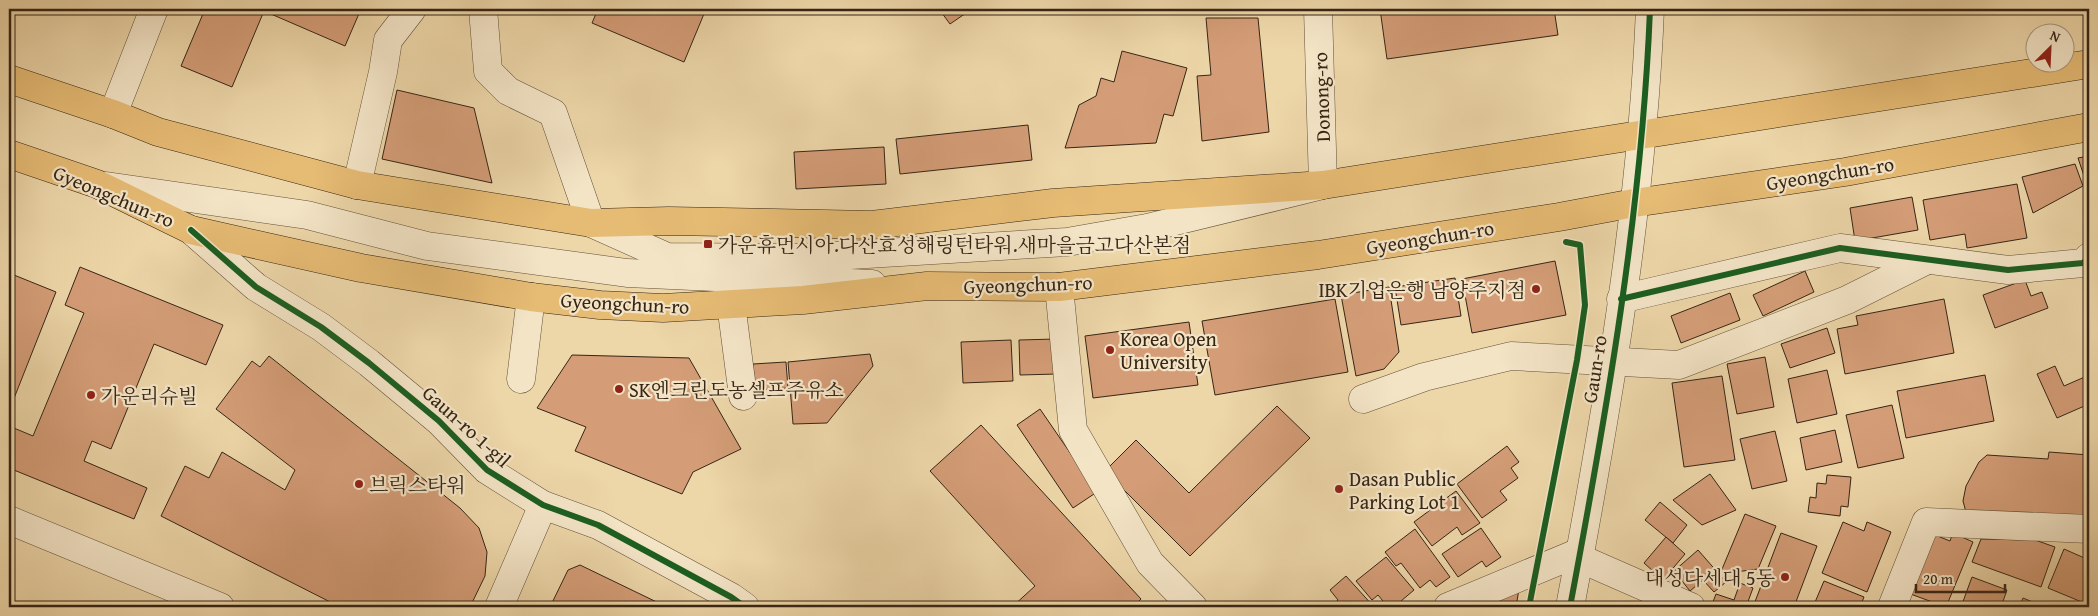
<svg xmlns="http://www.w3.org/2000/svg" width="2098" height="616" font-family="'Gentium Book Plus','Noto Serif KR',serif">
<rect width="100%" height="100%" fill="#edd6a8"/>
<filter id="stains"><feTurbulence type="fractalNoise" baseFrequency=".004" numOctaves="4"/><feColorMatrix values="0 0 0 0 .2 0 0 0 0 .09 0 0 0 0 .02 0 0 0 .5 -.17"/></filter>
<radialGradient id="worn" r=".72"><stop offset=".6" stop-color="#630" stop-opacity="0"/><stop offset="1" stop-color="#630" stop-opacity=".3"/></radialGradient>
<g fill="#d49d77" stroke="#362515">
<path d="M205,9h156l-16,37 -81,-35 -32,76 -51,-21z"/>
<path d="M598,9h108l-22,53 -92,-39z"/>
<path d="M939,9h33l-22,15z"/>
<path d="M1380,9h174l4,26 -171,24z"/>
<path d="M1206,18h52l11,114 -67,9 -5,-65 14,-1z"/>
<path d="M1122,51l65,17 -14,48 -9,-2 -8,29 -91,5 14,-43 17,-9 5,-18 13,4z"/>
<path d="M397,90l77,18 18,75 -110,-24z"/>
<path d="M1028,125l4,35 -132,14 -4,-35z"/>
<path d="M884,147l2,37 -90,5 -2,-37z"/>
<path d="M2089,156v22l-4,1 -7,-21z"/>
<path d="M2075,164l8,22 -50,27 -11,-36z"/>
<path d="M2017,184l10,54 -60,10 -2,-14 -35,6 -7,-40z"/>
<path d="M1912,197l6,33 -63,11 -5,-33z"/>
<path d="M1555,261l11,54 -94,18 -10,-54z"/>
<path d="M80,267l143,58 -17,40 -52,-21 -43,105 -19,-8 -8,20 63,27 -13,31 -125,-51v-42l24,10 51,-123 -19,-8z"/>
<path d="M1805,271l9,21 -51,24 -10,-21z"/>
<path d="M9,273l47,19 -47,119z"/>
<path d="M1455,278l6,38 -60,9 -6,-38z"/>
<path d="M2025,280l6,16 11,-4 6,16 -53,20 -12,-33z"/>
<path d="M1389,287l10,65 -15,17 -28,7 -15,-81z"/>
<path d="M1730,293l10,27 -59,23 -10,-27z"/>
<path d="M1335,299l13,73 -133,23 -13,-74z"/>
<path d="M1944,299l10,54 -109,21 -8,-45 21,-4 -2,-9z"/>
<path d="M1189,322l9,63 -105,13 -8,-62z"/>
<path d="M1827,328l8,25 -45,15 -9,-24z"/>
<path d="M1056,339l1,35 -37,1 -1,-35z"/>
<path d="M1011,340l2,41 -50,2 -2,-41z"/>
<path d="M870,354l3,12 -46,57 -34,1 -5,-62z"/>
<path d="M572,355l117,3 52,91 -48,23 -11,22 -107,-43 11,-24 -49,-19z"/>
<path d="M269,356l191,152 19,20 8,24 -2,24 -15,31h-130l-179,-91 24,-50 24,12 13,-26 63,38 10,-20 -79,-61 36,-48 8,6z"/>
<path d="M1765,357l9,50 -37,7 -10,-50z"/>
<path d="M786,362l2,26 -33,2 -2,-26z"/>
<path d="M2055,366l9,20 23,-10 2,5v23l-32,14 -20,-44z"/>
<path d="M1827,370l10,44 -40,9 -9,-44z"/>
<path d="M1985,375l9,46 -88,17 -9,-47z"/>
<path d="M1722,376l13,84 -51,7 -12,-84z"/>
<path d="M1892,405l12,53 -46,10 -12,-53z"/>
<path d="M1277,406l33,32 -120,118 -85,-85 31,-31 53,53z"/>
<path d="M1040,409l57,83 -24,16 -56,-83z"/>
<path d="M981,425l160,174 -8,8h-121l23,-21 -105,-115z"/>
<path d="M1835,430l7,32 -36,8 -6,-32z"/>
<path d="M1775,431l12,50 -35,8 -12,-50z"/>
<path d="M1507,446l12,16 -8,6 7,10 -18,13 7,9 -25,18 -25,-34z"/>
<path d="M2049,452l40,3v65l-123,-8 -3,-11 3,-15 13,-24 8,-7 61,4z"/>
<path d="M1710,474l26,36 -34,15 -29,-25z"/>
<path d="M1827,475l24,2 -3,30 -7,-1 -1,10 -32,-4 2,-15 6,1 1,-15 9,1z"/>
<path d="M1456,491l24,32 -18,12 -5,-8 -25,19 -18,-24z"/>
<path d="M1660,502l27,23 -14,18 -28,-23z"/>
<path d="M1745,514l31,12 -18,43 -38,5z"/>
<path d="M1843,522l21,9 3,-9 24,10 -24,60 -45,-19z"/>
<path d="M1481,528l20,29 -15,10 -4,-6 -24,16 -16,-23z"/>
<path d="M1415,529l35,48 -14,10 -6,-7 -10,8 -19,-25 -5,3 -11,-14z"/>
<path d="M1781,533l36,13 -23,61h-41z"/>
<path d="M1930,533l20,8 3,-8 20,9 -27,65 -41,-15z"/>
<path d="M1666,537l19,17 -22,26 -19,-17z"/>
<path d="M1981,539l54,1 20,7 -14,40 -69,-25z"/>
<path d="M2064,549l25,11v45l-41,-17z"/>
<path d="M1698,550l28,32 -12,10 -11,-12 -13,11 -16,-20z"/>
<path d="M1386,557l28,33 -20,17h-6l-10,-12 -6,5 -16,-19z"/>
<path d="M580,565l87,42h-117l18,-37z"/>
<path d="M1346,576l28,31h-44l8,-7 -8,-10z"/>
<path d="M1972,577l35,13 -6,17h-40z"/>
<path d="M1824,581l40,16 -4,10h-47z"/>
<path d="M1740,583l13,5 -7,19h-35l5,-13 18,6z"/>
<path d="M1519,589l-3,18h-31z"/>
<path d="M2023,598l22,9h-26z"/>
<path d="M1901,599l20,8h-23z"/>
</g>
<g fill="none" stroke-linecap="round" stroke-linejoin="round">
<g stroke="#64513a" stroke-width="29">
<g id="minor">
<path d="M483,9l5,62 20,20 45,22 38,110 76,34 133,1 267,-16 80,-14 176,-43 -5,-176"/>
<path d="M113,114l41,-105"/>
<path d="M357,185l26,-113 5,-32 24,-31"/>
<path d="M106,186l201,29 120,31 200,27 245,11"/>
<path d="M191,230l65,57 65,40 48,36 70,58 48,49 56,35 55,20 133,72 14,10"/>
<path d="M1059,287l14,143 77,133 43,44"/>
<path d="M1621,299l219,-51 168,22 75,-7 6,-6"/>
<path d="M731,304l12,92"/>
<path d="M521,379l10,-82"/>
<path d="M1363,399l61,-22 87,-21 168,9 168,-65 80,-40"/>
<path d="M9,520l211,87"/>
<path d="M1579,558l112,49"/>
<path d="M499,607l44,-102"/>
<path d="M1448,607l132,-55"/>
<path d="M1570,607c37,-197 72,-397 80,-598"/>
<path d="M1892,607l34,-85 163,7"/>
</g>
</g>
<g stroke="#362515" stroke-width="29">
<g id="major">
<path d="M9,79l104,35 45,18 199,53 234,38 78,-2 203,4 181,-22 270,-18 766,-121"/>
<path d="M9,154l88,30 94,46 170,38 170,29 69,8 63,3 140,-8 124,-14 132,1 259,-32 241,-38 75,-14 211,-31 244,-45"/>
</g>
</g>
<use href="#minor" stroke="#f3e4c6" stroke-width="28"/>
<use href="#major" stroke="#e6bb74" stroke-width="28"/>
<g stroke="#f3e4c6" stroke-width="9">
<g id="cycleway">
<path d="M191,230l65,57 65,40 48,36 70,58 48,49 56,35 55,20 133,72 14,10"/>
<path d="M1621,299l219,-51 168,22 75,-7 6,-6"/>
<path d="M1529,607l48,-247 8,-55 -5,-60 -14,-3"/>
<path d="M1570,607c37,-197 72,-397 80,-598"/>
</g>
</g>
<use href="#cycleway" stroke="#1b5e20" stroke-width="6"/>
</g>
<g fill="#8f2418" stroke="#f3e4c6" stroke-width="2">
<rect x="703" y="239" width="10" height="10" rx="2.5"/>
<circle cx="1536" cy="289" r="5"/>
<circle cx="1110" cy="350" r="5"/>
<circle cx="619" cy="389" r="5"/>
<circle cx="91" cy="395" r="5"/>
<circle cx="359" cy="484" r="5"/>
<circle cx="1339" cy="489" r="5"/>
<circle cx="1785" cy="577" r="5"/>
</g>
<g text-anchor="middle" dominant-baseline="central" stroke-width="4.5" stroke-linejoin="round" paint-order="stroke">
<g font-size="20" fill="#362515" stroke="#f3e4c6">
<text transform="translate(1321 97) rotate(-92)">Donong-ro</text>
<text transform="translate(1830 173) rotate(-9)">Gyeongchun-ro</text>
<text transform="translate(114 196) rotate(23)">Gyeongchun-ro</text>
<text transform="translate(1430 237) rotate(-9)">Gyeongchun-ro</text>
<text transform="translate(1028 284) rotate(-2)">Gyeongchun-ro</text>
<text transform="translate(625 303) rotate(3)">Gyeongchun-ro</text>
<text transform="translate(1594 369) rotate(-81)">Gaun-ro</text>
<text transform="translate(467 426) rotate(42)">Gaun-ro 1-gil</text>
</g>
<g font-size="20" fill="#362515" stroke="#f3e4c6" text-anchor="start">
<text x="718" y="244">가운휴먼시아.다산효성해링턴타워.새마을금고다산본점</text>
<text x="1526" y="289" text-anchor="end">IBK기업은행 남양주지점</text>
<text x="1120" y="338">Korea Open<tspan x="1120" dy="23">University</tspan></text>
<text x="629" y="389">SK엔크린도농셀프주유소</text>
<text x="101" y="395">가운리슈빌</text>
<text x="1349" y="478">Dasan Public<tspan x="1349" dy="23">Parking Lot 1</tspan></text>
<text x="369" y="484">브릭스타워</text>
<text x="1775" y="577" text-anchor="end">대성다세대 5동</text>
</g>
</g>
<rect width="2098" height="616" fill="none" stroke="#edd6a8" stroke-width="30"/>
<rect x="10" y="10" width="2078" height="596" fill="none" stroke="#362515" stroke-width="2.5"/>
<rect x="15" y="15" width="2068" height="586" fill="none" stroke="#362515"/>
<g transform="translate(2050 48) rotate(24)"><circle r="24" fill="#f3e4c6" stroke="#a7987f"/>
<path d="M0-4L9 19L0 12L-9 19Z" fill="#8f2418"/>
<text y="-8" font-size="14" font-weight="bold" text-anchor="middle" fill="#362515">N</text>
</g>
<path d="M1916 584v8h89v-8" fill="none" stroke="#362515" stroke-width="2.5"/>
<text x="1923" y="584" font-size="15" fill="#362515" stroke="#f3e4c6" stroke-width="4" paint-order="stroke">20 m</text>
<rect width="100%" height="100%" filter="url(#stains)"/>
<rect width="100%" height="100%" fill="url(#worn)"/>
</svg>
